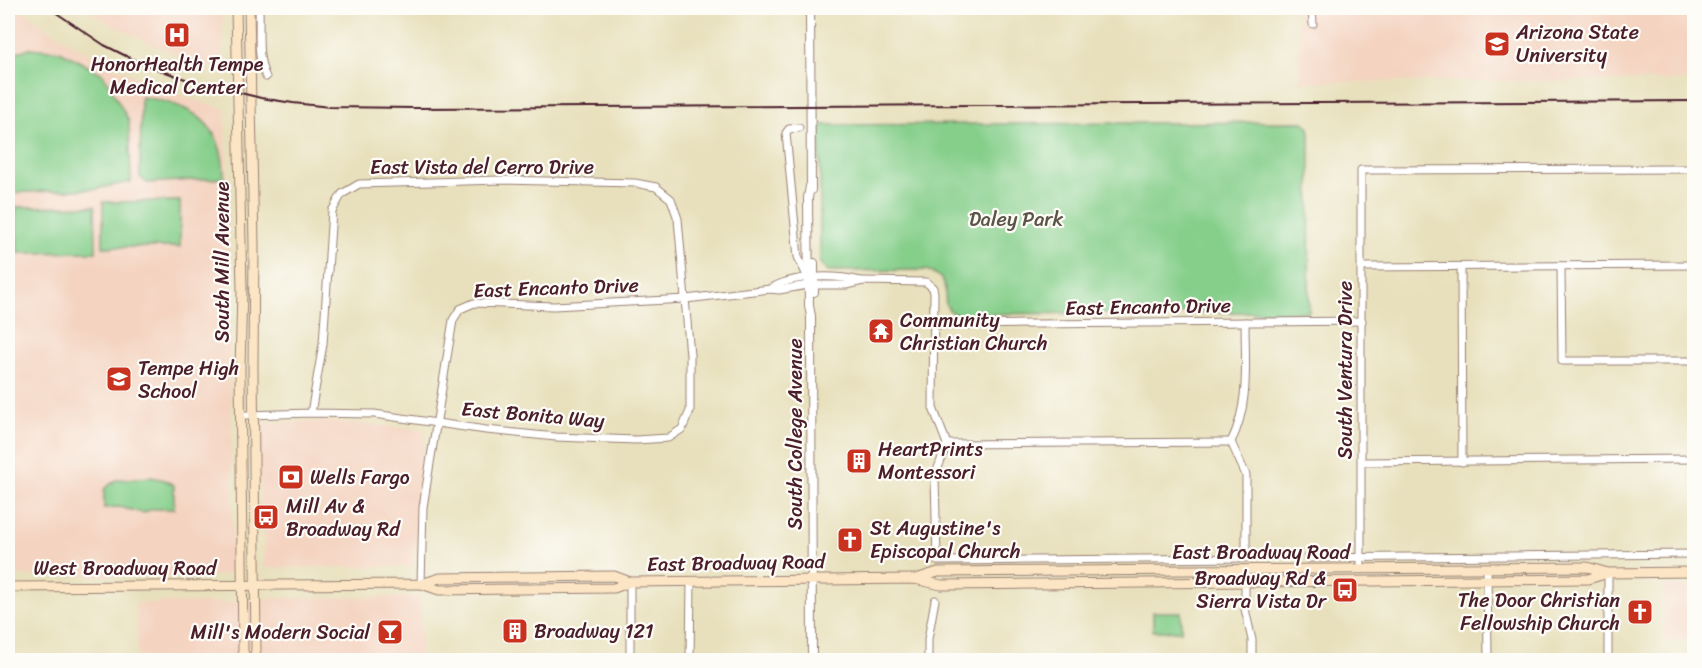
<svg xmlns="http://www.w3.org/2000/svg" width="1702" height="668" font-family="Sriracha,sans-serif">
<rect width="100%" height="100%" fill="#fdfcf7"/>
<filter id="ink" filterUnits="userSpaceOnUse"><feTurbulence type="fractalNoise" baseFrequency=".0167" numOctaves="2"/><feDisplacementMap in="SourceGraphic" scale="12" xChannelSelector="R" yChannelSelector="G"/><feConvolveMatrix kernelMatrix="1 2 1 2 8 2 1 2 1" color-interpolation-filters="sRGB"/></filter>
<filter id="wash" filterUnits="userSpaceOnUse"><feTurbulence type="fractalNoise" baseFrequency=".008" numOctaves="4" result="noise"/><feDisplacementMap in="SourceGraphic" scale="24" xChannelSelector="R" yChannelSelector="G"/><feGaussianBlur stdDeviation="1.35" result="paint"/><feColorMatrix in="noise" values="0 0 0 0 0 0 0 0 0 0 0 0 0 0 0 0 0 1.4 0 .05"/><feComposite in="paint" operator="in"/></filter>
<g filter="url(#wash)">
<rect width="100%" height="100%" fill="#e8e0bc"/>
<g fill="#f4d3c0">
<path d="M8,8h11l26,19 58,36 85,35 37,11 3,82 5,376 -3,5 -6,3 -216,1z"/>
<path d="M84,8h139l-1,63 -63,-24 -53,-25z"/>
<path d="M1298,8h396v72l-394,2z"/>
<path d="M331,421l94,9 -12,136 -149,2v-40l-4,-16 -1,-89z"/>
<path d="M1664,585l30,2v53h-31z"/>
<path d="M420,597l1,63h-283l-2,-57h92l44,-5z"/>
</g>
<g fill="#86cf8b" stroke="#68775b" stroke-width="1.5">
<path d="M30,48l30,3 43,23 26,47 2,61 -36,7 -87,4v-138z"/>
<path d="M141,97c50,7 83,25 83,81l-77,5 -7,-6z"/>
<path d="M1303,122l5,4 2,6 -1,180 -355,2c-20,-12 6,-33 -28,-44l-98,1 -8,-8v-138z"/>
<path d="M180,201v46h-77v-45z"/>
<path d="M95,206l1,46 -79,1 -1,-46z"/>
<path d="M151,477l14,3 9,5v24h-22l-9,4 -24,-6 -15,1v-19l12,-9z"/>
<rect x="1153" y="612" width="28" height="19"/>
</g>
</g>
<g filter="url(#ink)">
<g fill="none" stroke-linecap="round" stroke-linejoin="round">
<g stroke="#998074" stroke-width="9">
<g id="minor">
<path d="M259,8c1,21 -3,50 7,69"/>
<path d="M1312,8l1,16"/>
<path d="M799,128l-10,1 -3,4 12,124 10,21"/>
<path d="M1561,266l1,95h132"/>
<path d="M1362,267l332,-2"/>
<path d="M1461,267l1,195"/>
<path d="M770,289c23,-15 66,-14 91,-8"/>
<path d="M935,325l427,-4"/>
<path d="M246,415l65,-2 63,1 112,16 70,7 80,3 32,-2 14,-9 8,-18v-56l-12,-136 -7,-20 -15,-12 -21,-4 -134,-3 -142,4 -17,10 -10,17 -9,133 -12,69"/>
<path d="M947,444l284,-2"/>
<path d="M1362,462l332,-3"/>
<path d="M1308,558l386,-4"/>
<path d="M1487,568l1,92"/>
<path d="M1361,569v-399l333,-1"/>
<path d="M1245,570v39l7,31v20"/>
<path d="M1608,573v87"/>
<path d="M630,582v78"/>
<path d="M421,584l2,-77 30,-187 7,-11 14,-6 80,3 132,-7 84,-10 9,1 29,-5h38l17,-4 63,1 7,6 1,5 -1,115 14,36 -12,32 2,85 309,-3v-83l-15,-33c19,-38 14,-79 14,-120"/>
<path d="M690,660l1,-79"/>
<path d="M928,660v-21l7,-39"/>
</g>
</g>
<g stroke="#998074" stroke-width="10">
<g id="tertiary">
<path d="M810,8l1,182"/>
<path d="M810,186l-2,12 1,108 2,10 1,344"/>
<path d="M814,263v29"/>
</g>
</g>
<g stroke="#998074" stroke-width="11">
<g id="secondary">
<path d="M236,8l6,282 -2,79 3,282 3,9"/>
<path d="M249,8l5,238 -1,122 3,282 -2,10"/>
<path d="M916,579l22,-7 649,-5 21,6 86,-1"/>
<path d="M422,584l17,6 175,-2 16,-6"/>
<path d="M8,587l413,-3 19,-6 174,-2 16,6 285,-3 26,6 647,-6 20,-6"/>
</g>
</g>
<use href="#minor" stroke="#fff" stroke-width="7"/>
<use href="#tertiary" stroke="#fff" stroke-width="8"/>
<use href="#secondary" stroke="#fce5c4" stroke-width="9"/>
<path stroke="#4a1f2b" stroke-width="2" d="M49,8l55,37 36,18 48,17 73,18 32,5 37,4 84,1 1280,-7"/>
</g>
</g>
<defs>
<g id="hospital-square" transform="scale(1.35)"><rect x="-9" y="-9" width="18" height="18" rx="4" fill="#c8321e" stroke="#fdfcf7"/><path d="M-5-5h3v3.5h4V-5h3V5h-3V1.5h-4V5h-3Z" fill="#fff"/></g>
<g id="university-square" transform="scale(1.35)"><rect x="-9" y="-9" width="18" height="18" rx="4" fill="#c8321e" stroke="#fdfcf7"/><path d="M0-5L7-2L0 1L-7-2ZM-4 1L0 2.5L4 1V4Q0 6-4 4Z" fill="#fff"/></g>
<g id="temple-square" transform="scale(1.35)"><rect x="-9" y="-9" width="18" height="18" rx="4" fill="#c8321e" stroke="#fdfcf7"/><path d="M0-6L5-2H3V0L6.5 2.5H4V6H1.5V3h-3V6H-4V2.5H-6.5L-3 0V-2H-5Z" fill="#fff"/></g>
<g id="school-square" transform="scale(1.35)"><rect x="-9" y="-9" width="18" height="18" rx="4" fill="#c8321e" stroke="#fdfcf7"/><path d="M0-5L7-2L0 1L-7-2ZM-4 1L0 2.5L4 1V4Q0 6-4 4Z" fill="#fff"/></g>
<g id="building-square" transform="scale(1.35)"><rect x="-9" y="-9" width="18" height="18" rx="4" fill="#c8321e" stroke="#fdfcf7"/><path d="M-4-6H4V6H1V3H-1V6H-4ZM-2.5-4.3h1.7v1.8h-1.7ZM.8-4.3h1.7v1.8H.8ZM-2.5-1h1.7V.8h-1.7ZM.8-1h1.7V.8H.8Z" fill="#fff"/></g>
<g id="bank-square" transform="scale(1.35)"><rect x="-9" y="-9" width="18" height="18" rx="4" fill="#c8321e" stroke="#fdfcf7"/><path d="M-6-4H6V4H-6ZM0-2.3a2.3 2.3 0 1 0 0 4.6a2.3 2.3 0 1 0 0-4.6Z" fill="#fff"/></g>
<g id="bus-square" transform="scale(1.35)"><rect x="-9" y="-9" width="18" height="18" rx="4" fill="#c8321e" stroke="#fdfcf7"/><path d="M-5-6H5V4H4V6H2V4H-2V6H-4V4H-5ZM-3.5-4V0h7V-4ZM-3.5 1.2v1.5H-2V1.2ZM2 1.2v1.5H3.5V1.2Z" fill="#fff"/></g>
<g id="church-square" transform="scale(1.35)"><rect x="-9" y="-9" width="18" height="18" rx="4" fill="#c8321e" stroke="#fdfcf7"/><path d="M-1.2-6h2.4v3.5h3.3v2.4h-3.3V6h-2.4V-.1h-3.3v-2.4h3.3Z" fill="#fff"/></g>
<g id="bar-square" transform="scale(1.35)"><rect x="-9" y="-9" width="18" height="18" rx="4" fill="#c8321e" stroke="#fdfcf7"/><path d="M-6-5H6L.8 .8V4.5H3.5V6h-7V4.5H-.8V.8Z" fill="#fff"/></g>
</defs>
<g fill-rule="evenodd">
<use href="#hospital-square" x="177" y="35"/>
<use href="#university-square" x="1497" y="44"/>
<use href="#temple-square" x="881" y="331"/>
<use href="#school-square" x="119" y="379"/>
<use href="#building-square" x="859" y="461"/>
<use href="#bank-square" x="291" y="477"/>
<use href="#bus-square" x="266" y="517"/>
<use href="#church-square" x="850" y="540"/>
<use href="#bus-square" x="1345" y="590"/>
<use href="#church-square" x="1640" y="612"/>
<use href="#building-square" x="515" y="631"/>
<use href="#bar-square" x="390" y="632"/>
</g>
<g text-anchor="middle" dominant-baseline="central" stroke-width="4.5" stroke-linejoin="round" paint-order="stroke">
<g font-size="20" fill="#4a1f2b" stroke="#fdfcf7" text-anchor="start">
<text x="1516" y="32">Arizona State<tspan x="1516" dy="23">University</tspan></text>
<text x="177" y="64" text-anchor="middle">HonorHealth Tempe<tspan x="177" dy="23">Medical Center</tspan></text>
<text x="900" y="320">Community<tspan x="900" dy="23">Christian Church</tspan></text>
<text x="138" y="368">Tempe High<tspan x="138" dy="23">School</tspan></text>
<text x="878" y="449">HeartPrints<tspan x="878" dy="23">Montessori</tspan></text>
<text x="310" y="477">Wells Fargo</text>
<text x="286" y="506">Mill Av &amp;<tspan x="286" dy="23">Broadway Rd</tspan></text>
<text x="870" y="528">St Augustine's<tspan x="870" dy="23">Episcopal Church</tspan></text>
<text x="1326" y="578" text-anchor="end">Broadway Rd &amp;<tspan x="1326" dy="23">Sierra Vista Dr</tspan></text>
<text x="1620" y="600" text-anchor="end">The Door Christian<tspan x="1620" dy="23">Fellowship Church</tspan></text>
<text x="534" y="631">Broadway 121</text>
<text x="370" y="632" text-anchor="end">Mill's Modern Social</text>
</g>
<g font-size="20" fill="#4a1f2b" stroke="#fdfcf7">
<text x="482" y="167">East Vista del Cerro Drive</text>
<text transform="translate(222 262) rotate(-90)">South Mill Avenue</text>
<text transform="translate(556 288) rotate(-2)">East Encanto Drive</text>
<text transform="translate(1148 307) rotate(-1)">East Encanto Drive</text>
<text transform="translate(1345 370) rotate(-90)">South Ventura Drive</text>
<text transform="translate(533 415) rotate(5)">East Bonita Way</text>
<text transform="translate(795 434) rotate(-90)">South College Avenue</text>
<text x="1261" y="552">East Broadway Road</text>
<text transform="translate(736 563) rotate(-1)">East Broadway Road</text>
<text x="125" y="568">West Broadway Road</text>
</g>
<g font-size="20" fill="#5c5448" stroke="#fdfcf7">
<text x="1016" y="219">Daley Park</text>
</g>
</g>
<rect width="1702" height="668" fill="none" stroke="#fdfcf7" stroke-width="30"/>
</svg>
